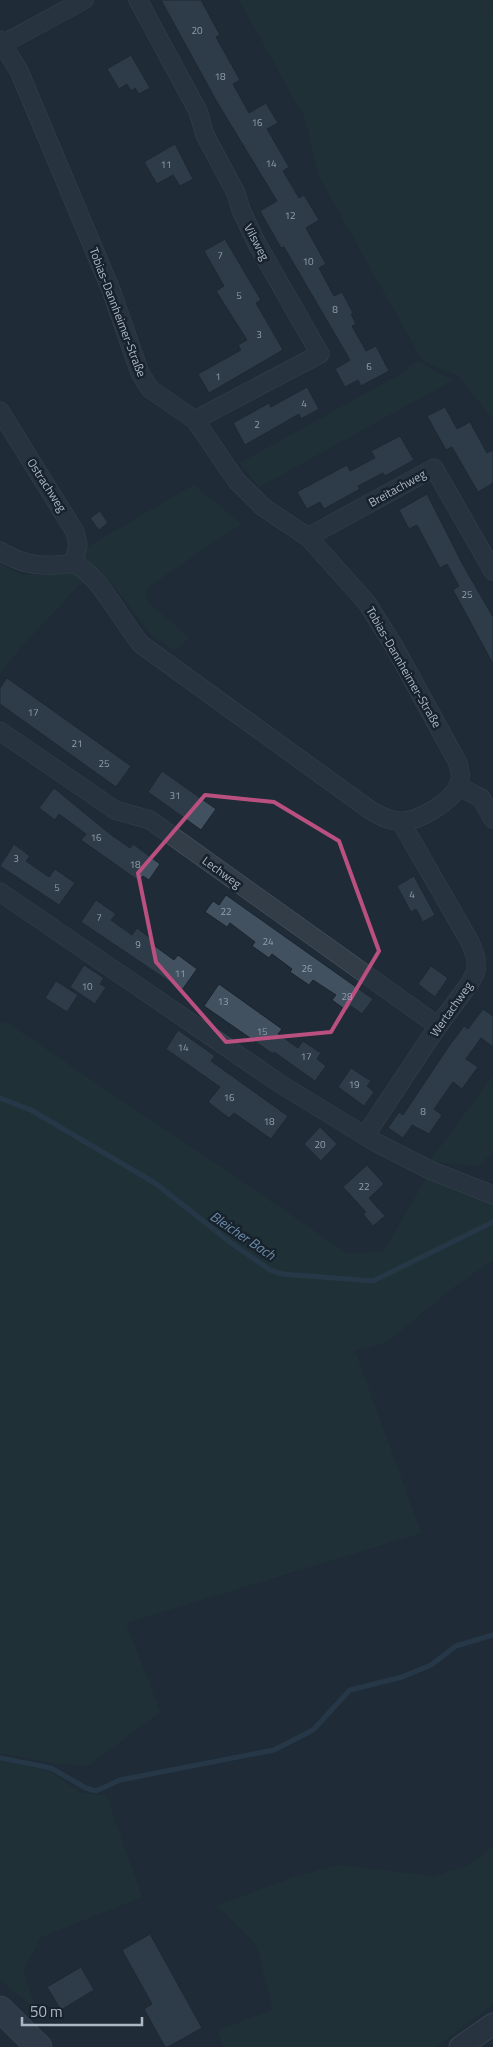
<svg xmlns="http://www.w3.org/2000/svg" width="493" height="2047" font-family="'Titillium Web',sans-serif">
<rect width="100%" height="100%" fill="#1f2c37"/>
<g fill="#213838">
<path d="M239,0h252l2,14v405l-35,-44 -23,-8 -14,-9 -102,-182 -14,-58z"/>
<path d="M417,361l36,19 -194,107 -19,-24 159,-88z"/>
<path d="M194,485l47,39 -96,65 3,14 42,35 -16,12 -22,-15 -41,-53 -32,3 -60,64 -19,25v-110l22,11h28l41,-30z"/>
<path d="M6,1022l341,231 36,-1 44,-75 66,25v58l-43,30 -63,52 -32,9 66,182 -295,90 34,89 -72,54 -34,-3 -54,-10v-728z"/>
<path d="M493,1076v75l-14,15 -49,-5z"/>
<path d="M0,1761l49,10 32,22 25,2 36,102 -101,40 -18,34 13,39 -36,-31z"/>
<path d="M493,1846v158l-57,43h-213l-5,-17 55,-20 -16,-64 -40,-40 77,-29 45,-12 94,11 36,-10z"/>
</g>
<g fill="none" stroke-linecap="round" stroke-linejoin="round">
<g stroke="#30475e" stroke-width="5">
<path d="M0,1098l31,12 124,73 75,59 40,28 12,4 91,7 120,-59"/>
<path d="M0,1758l51,10 35,20 10,3 24,-11 154,-30 39,-20 37,-40 52,-13 29,-12 25,-19 37,-11"/>
</g>
</g>
<g fill="#425160" stroke="#1a242e">
<path d="M161,0h40l19,35 -4,2 24,43 -7,4 16,29 17,-10 12,20 -11,6 22,38 -6,4 16,27 5,-3 15,25 -13,8 20,36 -7,4 15,28 8,-4 11,21 -2,1 5,10 -4,2 14,25 10,-5 13,25 -28,15 -3,-6 -13,7 -10,-18 15,-9 -66,-113 -3,1 -21,-37 17,-10 -60,-99z"/>
<path d="M131,55l19,33 -11,6 -4,-6 -4,3 -4,-7 -8,5 -12,-20z"/>
<path d="M175,144l18,35 -13,7 -7,-11 -16,9 -13,-22z"/>
<path d="M225,239l36,61 -5,3 27,47 -74,43 -11,-19 43,-24 -3,-5 9,-5 -31,-49 8,-5 -20,-35z"/>
<path d="M307,387l12,22 -18,10 -2,-5 -54,31 -12,-22 36,-20 2,4z"/>
<path d="M445,407l12,22 13,-7 17,31 6,-3v33l-15,9 -26,-45 -6,3 -19,-34z"/>
<path d="M400,436l14,24 -29,16 -2,-3 -25,13 2,3 -36,20 -4,-7 -13,7 -10,-17 50,-27 3,6 25,-13 -4,-7z"/>
<path d="M427,494l36,71 30,52v47l-40,-74 6,-4 -12,-22 -7,4 -23,-43 -8,4 -10,-19z"/>
<path d="M100,511l8,12 -9,7 -9,-12z"/>
<path d="M7,678l124,88 -15,21 -116,-83v-16z"/>
<path d="M162,771l54,38 -15,21 -53,-38z"/>
<path d="M54,788l56,46 20,14 3,-4 27,20 -11,16 -6,-4 -4,5 -58,-41 5,-6 -27,-20 -4,6 -16,-12z"/>
<path d="M14,844l16,12 -4,5 23,16 6,-8 20,14 -16,22 -59,-39z"/>
<path d="M414,876l21,39 -12,7 -7,-13 -5,3 -14,-26z"/>
<path d="M226,895l147,104 -11,15 -11,-8 -4,5 -15,-11 4,-5 -23,-15 -4,5 -19,-13 2,-3 -20,-15 -3,4 -17,-12 3,-4 -25,-19 -3,4 -22,-15 8,-11 6,4z"/>
<path d="M96,900l20,14 -5,6 21,15 5,-7 17,13 -2,3 22,16 4,-5 19,14 -15,21 -101,-68z"/>
<path d="M84,965l20,13 -4,6 6,3 -11,17 -25,-17z"/>
<path d="M431,966l17,12 -13,19 -17,-13z"/>
<path d="M56,981l22,14 -11,17 -22,-14z"/>
<path d="M219,984l63,45 -4,5 20,14 5,-7 18,12 -4,6 9,7 -11,15 -41,-29 -1,2 -69,-48z"/>
<path d="M483,1009l10,7v31l-12,-9 -15,21 12,8 -16,22 -9,-7 -19,27 8,6 -13,19 -17,-9 -9,13 -15,-10 11,-16 4,3 46,-69 15,-20 4,3z"/>
<path d="M178,1030l37,26 -4,5 77,55 -17,23 -37,-26 -5,5 -21,-16 12,-15 -54,-38z"/>
<path d="M351,1068l20,13 -4,5 7,6 -10,14 -26,-19z"/>
<path d="M320,1127l17,17 -16,17 -17,-17z"/>
<path d="M367,1165l17,19 -15,14 16,18 -12,10 -10,-12 3,-2 -23,-25z"/>
<path d="M150,1934l52,94 -34,19h-3l-21,-38 8,-5 -30,-54z"/>
<path d="M81,1967l13,23 -33,20 -14,-23z"/>
</g>
<g fill="none" stroke-linecap="round" stroke-linejoin="round">
<g stroke="#505b66" stroke-width="19">
<g id="minor">
<path d="M138,0l60,111 7,24 31,58 5,17 15,32 64,112 -125,66"/>
<path d="M0,40l19,31 92,219 29,83 10,16 45,31 41,60 27,27 45,30 59,66 27,43 64,117c2,8 4,15 0,23 -7,16 -41,37 -59,35 -11,0 -20,-6 -29,-11l-228,-165c-18,-19 -45,-75 -69,-81 -5,-1 -14,1 -19,1 -22,1 -35,-3 -54,-14"/>
<path d="M3,44l81,-44"/>
<path d="M0,411l75,121 3,13 -5,19"/>
<path d="M308,537l126,-69 59,103"/>
<path d="M0,731l115,79 35,10 288,206"/>
<path d="M458,786l23,12 12,21"/>
<path d="M0,892l282,193 93,57 55,28 63,25"/>
<path d="M365,1136l73,-110 32,-43 6,-12v-13l-6,-16 -69,-120"/>
</g>
</g>
<g stroke="#505b66" stroke-width="23">
<path id="tertiary" d="M460,2047l33,-23"/>
</g>
<g stroke="#505b66" stroke-width="27">
<path id="secondary" d="M0,2009l39,38"/>
</g>
<use href="#minor" stroke="#323d48" stroke-width="18"/>
<use href="#tertiary" stroke="#323d48" stroke-width="21"/>
<use href="#secondary" stroke="#404d5b" stroke-width="25"/>
</g>
<path d="M0 0H493V2047H0ZM205,795l69,7 65,39 40,110 -48,81 -105,10 -70,-80 -18,-89z" fill="#1f2c37" fill-opacity=".55" fill-rule="evenodd"/>
<path fill="none" stroke="#ba5080" stroke-width="4" stroke-linejoin="round" d="M205,795l69,7 65,39 40,110 -48,81 -105,10 -70,-80 -18,-89z"/>
<g text-anchor="middle" dominant-baseline="central" stroke-width="5" stroke-linejoin="round" paint-order="stroke">
<g font-size="10" fill="#929eac">
<text x="197" y="30">20</text>
<text x="220" y="76">18</text>
<text x="257" y="122">16</text>
<text x="271" y="163">14</text>
<text x="166" y="164">11</text>
<text x="290" y="215">12</text>
<text x="220" y="255">7</text>
<text x="308" y="261">10</text>
<text x="239" y="295">5</text>
<text x="335" y="309">8</text>
<text x="259" y="334">3</text>
<text x="369" y="366">6</text>
<text x="218" y="376">1</text>
<text x="304" y="403">4</text>
<text x="257" y="424">2</text>
<text x="467" y="594">25</text>
<text x="33" y="712">17</text>
<text x="77" y="743">21</text>
<text x="104" y="763">25</text>
<text x="175" y="795">31</text>
<text x="96" y="837">16</text>
<text x="16" y="858">3</text>
<text x="135" y="864">18</text>
<text x="57" y="887">5</text>
<text x="412" y="894">4</text>
<text x="226" y="911">22</text>
<text x="99" y="917">7</text>
<text x="268" y="941">24</text>
<text x="138" y="944">9</text>
<text x="307" y="968">26</text>
<text x="180" y="973">11</text>
<text x="87" y="986">10</text>
<text x="347" y="996">28</text>
<text x="223" y="1001">13</text>
<text x="262" y="1031">15</text>
<text x="183" y="1047">14</text>
<text x="306" y="1056">17</text>
<text x="354" y="1084">19</text>
<text x="229" y="1097">16</text>
<text x="423" y="1111">8</text>
<text x="269" y="1121">18</text>
<text x="320" y="1144">20</text>
<text x="364" y="1186">22</text>
</g>
<g font-size="12" fill="#acb8c5" stroke="#18222c">
<text transform="translate(257 242) rotate(62)">Vilsweg</text>
<text transform="translate(118 312) rotate(69)">Tobias-Dannheimer-Straße</text>
<text transform="translate(47 485) rotate(57)">Ostrachweg</text>
<text transform="translate(397 488) rotate(-29)">Breitachweg</text>
<text transform="translate(404 667) rotate(60)">Tobias-Dannheimer-Straße</text>
<text transform="translate(222 872) rotate(36)">Lechweg</text>
<text transform="translate(451 1009) rotate(-55)">Wertachweg</text>
</g>
<g font-size="14" font-style="italic" fill="#6c8caa" stroke="#18222c">
<text transform="translate(243 1235) rotate(34)">Bleicher Bach</text>
</g>
</g>
<path d="M22 2017v8h120v-8" fill="none" stroke="#acb8c5" stroke-width="2.5"/>
<text x="30" y="2017" font-size="15" fill="#acb8c5" stroke="#18222c" stroke-width="4" paint-order="stroke">50 m</text>
</svg>
